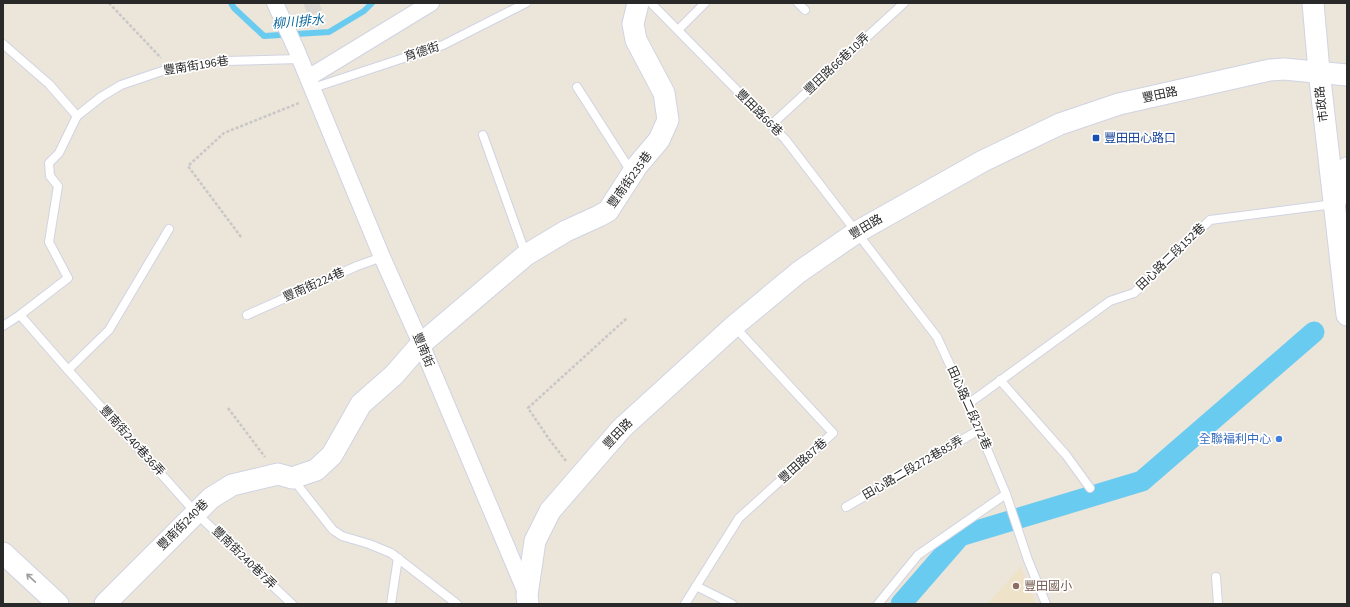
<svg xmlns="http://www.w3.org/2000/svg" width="1350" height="607" font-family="'Source Sans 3','Noto Sans TC',sans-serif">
<rect width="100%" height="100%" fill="#ece5da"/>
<path fill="#eee3c9" d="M1021,567l15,37h-49z"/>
<path fill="#dcd8d1" d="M303,3h16l3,7 -13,7z"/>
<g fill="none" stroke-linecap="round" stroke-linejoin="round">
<path stroke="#6acbf1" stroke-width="6" d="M231,3l3,5 30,28 65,-4 35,-21 8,-8"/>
<path stroke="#6acbf1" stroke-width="21" d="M901,604l59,-68 182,-55 172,-149"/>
<g stroke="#d0d3e3" stroke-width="10">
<g id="service">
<path d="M651,3l134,136 152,198 31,67 38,90 22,66 18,44"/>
<path d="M798,3l7,7"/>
<path d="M678,30l27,-27"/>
<path d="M3,44l46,40 28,32"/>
<path d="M577,87l55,86"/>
<path d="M313,88l130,-43 83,-42"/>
<path d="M771,125l133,-122"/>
<path d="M483,135l43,120"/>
<path d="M169,229l-60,101 -41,40 128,143 96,91"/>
<path d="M20,315l48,55"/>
<path d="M247,315l110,-49 25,-9"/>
<path d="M3,326l17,-11 48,-37 -19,-36 9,-56 -8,-10 -1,-13 10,-10 18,-37 24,-19 20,-12 50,-17 54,-7 75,-2"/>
<path d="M1000,380l66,75 24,33"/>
<path d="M968,404l142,-103 24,-8 76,-73 124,-16"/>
<path d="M292,478l41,52 9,6 27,8 22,9 66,51"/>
<path d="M846,507l133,-77"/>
<path d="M1216,577l2,27"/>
<path d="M696,586l36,18"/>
<path d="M391,604l7,-46"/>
<path d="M685,604l54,-86 94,-85 -99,-107"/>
<path d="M878,604l40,-49 88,-61"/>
</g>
</g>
<g stroke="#d0d3e3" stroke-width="18">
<g id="minor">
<path d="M275,3l21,46 86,208 39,87 106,251"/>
<path d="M308,78l123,-75"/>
</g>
</g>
<g stroke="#d0d3e3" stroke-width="23">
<g id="tertiary">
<path d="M1313,3l6,68 28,244"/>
<path d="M1336,200l11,-32"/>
<path d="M3,553l55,51"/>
<path d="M105,604l106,-106 21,-13 46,-11 14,4 24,-8 16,-15 29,-51 33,-29 27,-31 105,-89 40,-24 33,-15 9,-5 29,-45 22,-26 9,-20 -4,-27 -28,-53 -3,-16 5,-21"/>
<path d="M528,604l-1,-9 8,-54 15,-30 72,-83 112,-102 65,-54 58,-40 126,-71 77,-37 59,-20 151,-34 14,-1 63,6"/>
</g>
</g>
<g stroke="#c7c7c7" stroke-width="2.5" stroke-dasharray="3 2" stroke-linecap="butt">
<path d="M109,3l52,55"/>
<path d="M241,237l-53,-71 36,-33 75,-30"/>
<path d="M228,408l37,49"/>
<path d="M566,461l-17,-22 -21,-31 99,-90"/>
</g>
<use href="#service" stroke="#fff" stroke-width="8"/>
<use href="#minor" stroke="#fff" stroke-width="16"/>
<use href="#tertiary" stroke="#fff" stroke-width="21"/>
</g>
<defs><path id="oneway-shaft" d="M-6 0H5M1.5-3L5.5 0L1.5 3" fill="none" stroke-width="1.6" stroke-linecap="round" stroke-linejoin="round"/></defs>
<use stroke="#9f9f9f" href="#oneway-shaft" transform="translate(31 578) rotate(-137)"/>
<rect fill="#1a4fb4" stroke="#fff" stroke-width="1.5" x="1092" y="134" width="8" height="8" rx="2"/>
<circle fill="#3f7fe0" stroke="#fff" stroke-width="1.5" cx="1279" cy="439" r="4"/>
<circle fill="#8d6e63" stroke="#fff" stroke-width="1.5" cx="1016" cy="586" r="4"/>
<g text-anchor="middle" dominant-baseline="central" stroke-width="3.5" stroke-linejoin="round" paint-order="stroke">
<g font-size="12" fill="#292929" stroke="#fff">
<text transform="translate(422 52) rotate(-18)">育德街</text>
<text transform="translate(837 64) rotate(-43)">豐田路66巷10弄</text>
<text transform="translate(196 66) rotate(-9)">豐南街196巷</text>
<text transform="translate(1160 95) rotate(-12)">豐田路</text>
<text transform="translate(1322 104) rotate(-97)">市政路</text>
<text transform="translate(759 113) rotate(45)">豐田路66巷</text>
<text transform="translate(630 180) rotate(-54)">豐南街235巷</text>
<text transform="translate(866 227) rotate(-31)">豐田路</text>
<text transform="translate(1171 257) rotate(-44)">田心路二段152巷</text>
<text transform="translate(314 285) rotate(-24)">豐南街224巷</text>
<text transform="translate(423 350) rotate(67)">豐南街</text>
<text transform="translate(969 408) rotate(66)">田心路二段272巷</text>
<text transform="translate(618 434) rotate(-46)">豐田路</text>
<text transform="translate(132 441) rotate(48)">豐南街240巷36弄</text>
<text transform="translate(803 461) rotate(-42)">豐田路87巷</text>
<text transform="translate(913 468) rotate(-30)">田心路二段272巷85弄</text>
<text transform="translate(183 525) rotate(-45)">豐南街240巷</text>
<text transform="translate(244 558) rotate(44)">豐南街240巷7弄</text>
</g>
<g font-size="12" fill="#164399" stroke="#fff" text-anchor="start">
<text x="1104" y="138">豐田田心路口</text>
</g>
<g font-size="12" fill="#366cbe" stroke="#fff" text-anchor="end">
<text x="1271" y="439">全聯福利中心</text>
</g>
<g font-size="12" fill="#785e54" stroke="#fff" text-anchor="start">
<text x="1024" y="586">豐田國小</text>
</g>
<g font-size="13" font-style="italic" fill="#0a679d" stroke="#fff">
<text transform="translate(298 22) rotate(-5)">柳川排水</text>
</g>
</g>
<rect width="1350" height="607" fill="none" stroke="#292929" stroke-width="8"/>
</svg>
